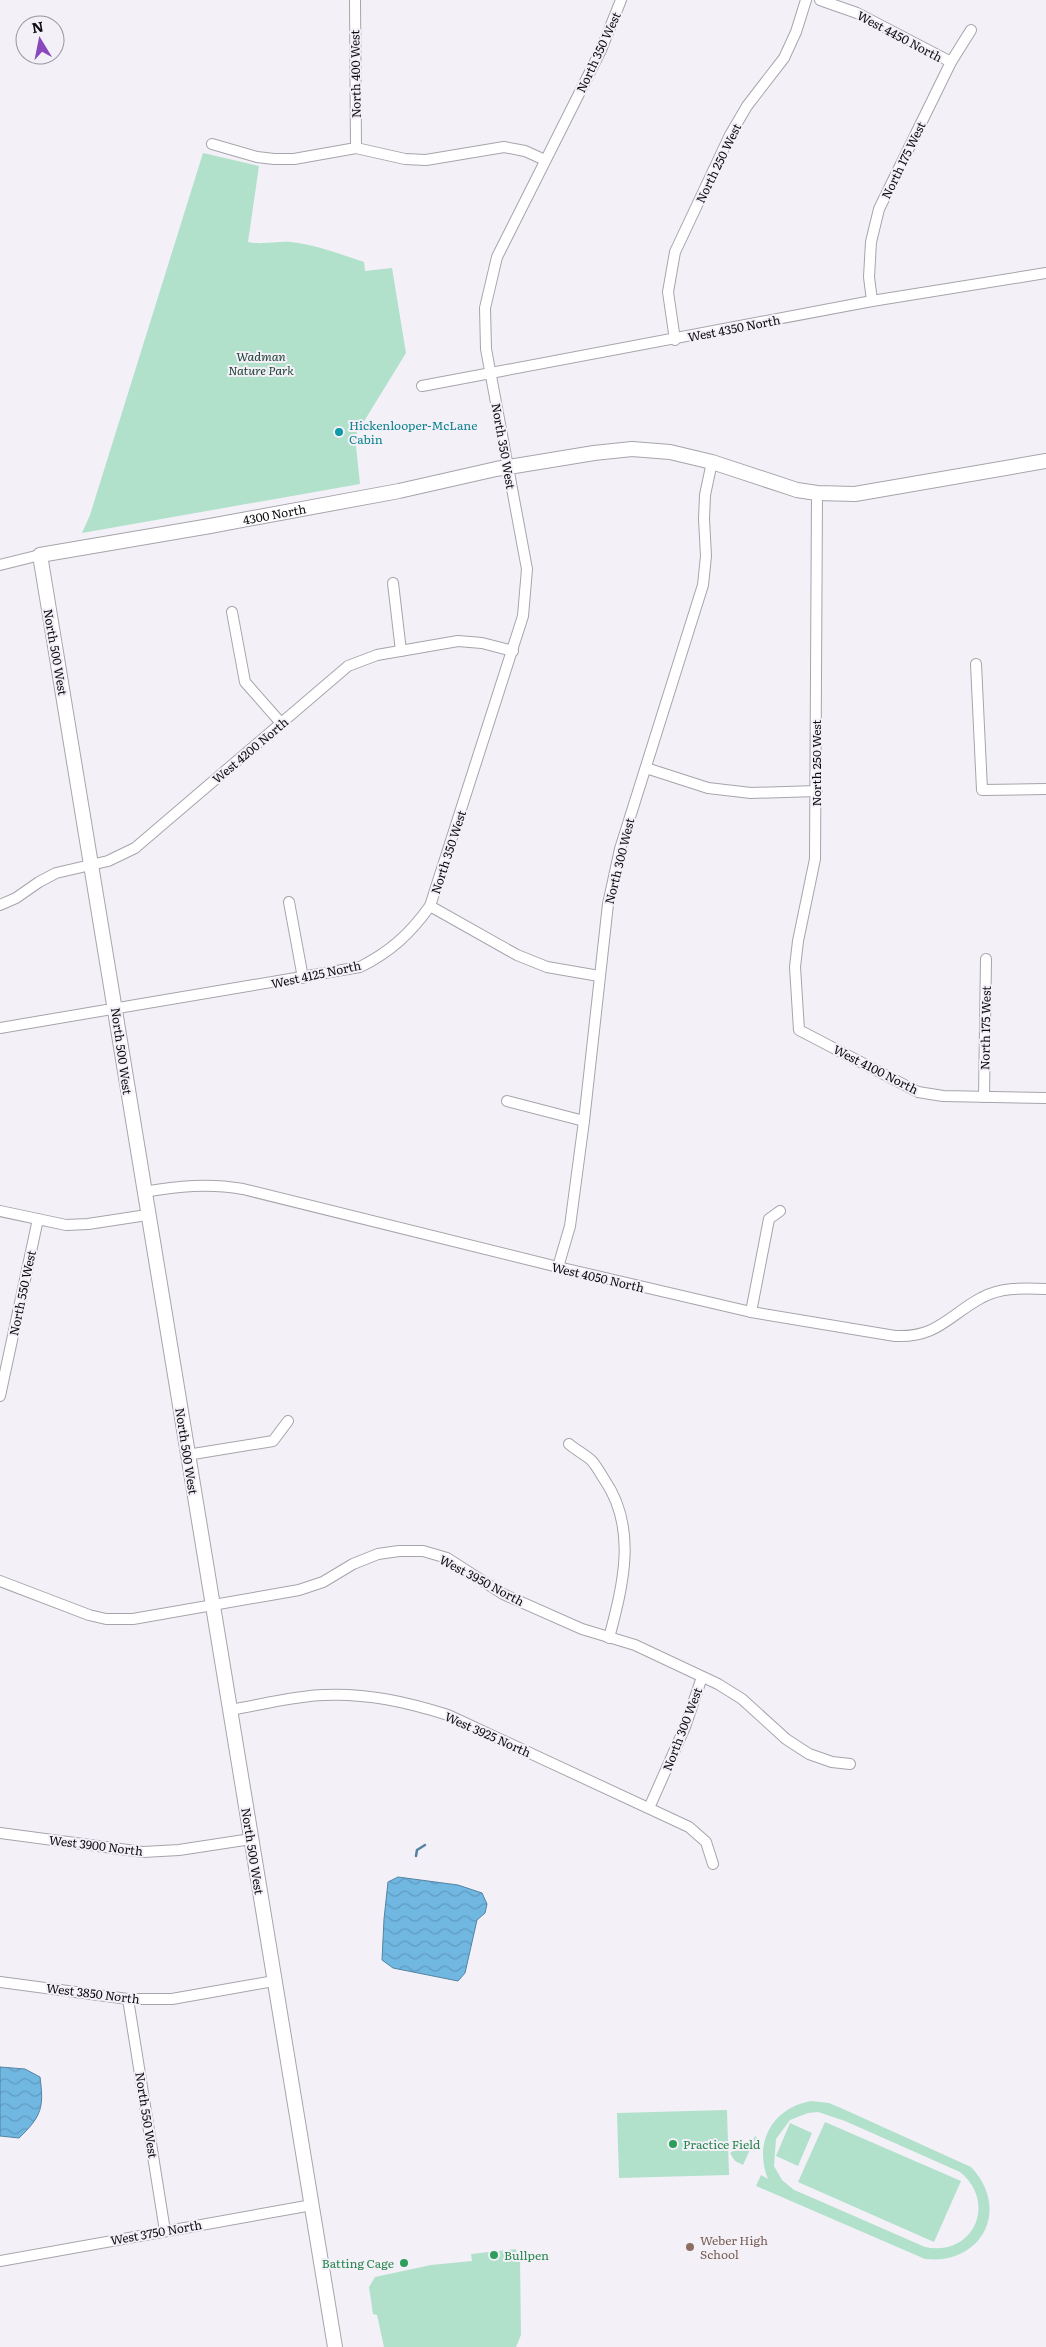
<svg xmlns="http://www.w3.org/2000/svg" width="1046" height="2347" font-family="Literata,serif">
<defs>
<pattern id="water-waves" width="16" height="10" patternUnits="userSpaceOnUse" patternTransform="scale(1.25)"><rect width="16" height="10" fill="#70b7e2"/><path d="M0 5q4-4 8 0t8 0" fill="none" stroke="#609cc1"/></pattern>
</defs>
<rect width="100%" height="100%" fill="#f4f0f8"/>
<g fill="#b1e1cb" fill-rule="evenodd">
<path d="M203,153l56,13 -11,76c15,3 29,-1 43,0 25,3 49,12 73,20l1,9 27,-3 14,85 -51,83 5,48 -278,49 8,-18z"/>
<path d="M812,2101l17,2 12,5 130,59c40,42 11,98 -46,92l-169,-73 5,-11 7,4c-15,-37 5,-72 44,-78zM818,2112l27,9 115,51c38,31 13,85 -35,75l-119,-52 -12,-5 -12,-10 -8,-14 2,-27 14,-19 18,-7z"/>
<path d="M727,2110l2,65 -110,3 -2,-65z"/>
<path d="M825,2122l136,59 -27,61 -136,-60z"/>
<path d="M790,2123l22,10 -14,33 -22,-10z"/>
<path d="M755,2136l3,3 -4,2 -11,24 -8,-4 -5,-8 23,-13z"/>
<path d="M516,2249l1,6h3l1,80 -5,12h-132l-7,-32 -4,-1 -4,-27 6,-10 56,-12 41,-4 -1,-7z"/>
</g>
<g fill="url(#water-waves)" stroke="#5384a3">
<path d="M398,1877l60,8 24,8 5,11 -2,9 -8,7 -12,53 -7,8 -65,-13 -11,-8 2,-41 4,-37z"/>
<path d="M0,2067l25,2 15,8c4,30 2,39 -21,61l-19,-2z"/>
</g>
<g fill="none" stroke-linecap="round" stroke-linejoin="round">
<path stroke="#5384a3" stroke-width="2.5" d="M416,1856l1,-6 8,-5"/>
<g stroke="#a7a4ac" stroke-width="12">
<g id="street">
<path d="M355,0l1,148"/>
<path d="M820,0l37,13 94,49"/>
<path d="M212,144l45,13 17,2h20l62,-11 49,11 21,1 78,-13 21,4 20,9"/>
<path d="M872,301l-3,-24 2,-35 8,-33 72,-147 20,-32"/>
<path d="M675,340l-7,-48 7,-40 55,-117 17,-29 37,-48 12,-26 10,-32"/>
<path d="M422,386l450,-85 174,-28"/>
<path d="M817,493l-2,366 -17,82 -3,26 4,63 119,62 25,4 103,2"/>
<path d="M0,565l40,-10"/>
<path d="M393,583l8,68"/>
<path d="M232,612l13,70 36,41"/>
<path d="M976,664l6,126 64,-1"/>
<path d="M646,768l62,20 43,5 66,-2"/>
<path d="M289,902l14,76"/>
<path d="M0,905l16,-7 23,-16 17,-9 52,-12 27,-13 213,-182 29,-11 81,-14 24,2 31,8"/>
<path d="M430,906l87,49 30,12 52,9"/>
<path d="M0,1028l360,-61c30,-15 50,-33 70,-61l93,-290 4,-47 -41,-220 -1,-41 12,-51 104,-207 20,-50"/>
<path d="M984,1097l2,-138"/>
<path d="M507,1101l77,20"/>
<path d="M144,1192c34,-6 65,-9 99,-3l315,78 193,45 144,24c42,2 53,-20 86,-38 19,-11 44,-10 65,-9"/>
<path d="M0,1211l66,14 22,-1 59,-9"/>
<path d="M558,1267l12,-41 14,-105 24,-217 12,-55 83,-264 3,-29 -2,-37 1,-24 7,-33"/>
<path d="M751,1312l18,-93 11,-8"/>
<path d="M0,1396l38,-177"/>
<path d="M569,1444c7,6 15,10 22,16 5,5 9,13 13,19 34,49 19,106 5,159"/>
<path d="M187,1455l86,-14 15,-20"/>
<path d="M0,1581l89,34 17,4h27l166,-29 24,-8 30,-18 25,-10 21,-3h24l24,7 56,36 79,35 53,16 83,39 24,15 44,40 23,15 23,8 18,2"/>
<path d="M230,1710c30,-5 63,-14 94,-15 43,-2 83,7 124,20l241,112 17,15 7,22"/>
<path d="M649,1808l36,-81 17,-50"/>
<path d="M0,1833l143,19 36,-2 72,-11"/>
<path d="M0,1982l128,17h44l102,-18"/>
<path d="M128,1999l37,232"/>
<path d="M0,2261l312,-56"/>
</g>
</g>
<g stroke="#a7a4ac" stroke-width="16">
<g id="secondary">
<path id="s1" d="M335,2347l-295,-1792 170,-29 189,-35 97,-22 98,-16 38,-4 38,3 42,10 85,28 20,3 38,1 191,-33"/>
</g>
</g>
<use href="#street" stroke="#fff" stroke-width="10"/>
<use href="#secondary" stroke="#fff" stroke-width="14"/>
</g>
<circle fill="#0f9aa8" stroke="#f4f0f8" stroke-width="2" cx="339" cy="432" r="5"/>
<g fill="#2e9e5b" stroke="#f4f0f8" stroke-width="2">
<circle cx="673" cy="2144" r="5"/>
<circle cx="494" cy="2255" r="5"/>
<circle cx="404" cy="2263" r="5"/>
</g>
<circle fill="#8d6e63" stroke="#f4f0f8" stroke-width="2" cx="690" cy="2247" r="5"/>
<g text-anchor="middle" dominant-baseline="central" stroke-width="4" stroke-linejoin="round" paint-order="stroke">
<g font-size="12" fill="#0e0d10" stroke="#f4f0f8">
<text transform="translate(900 36) rotate(28)">West 4450 North</text>
<text transform="translate(598 52) rotate(-65)">North 350 West</text>
<text transform="translate(355 74) rotate(-91)">North 400 West</text>
<text transform="translate(903 160) rotate(-64)">North 175 West</text>
<text transform="translate(718 163) rotate(-64)">North 250 West</text>
<text transform="translate(734 328) rotate(-11)">West 4350 North</text>
<text transform="translate(504 446) rotate(80)">North 350 West</text>
<text stroke="none"><textPath href="#s1" startOffset="2054">4300 North</textPath></text>
<text transform="translate(56 652) rotate(80)">North 500 West</text>
<text transform="translate(250 750) rotate(-40)">West 4200 North</text>
<text transform="translate(816 763) rotate(-90)">North 250 West</text>
<text transform="translate(448 852) rotate(-72)">North 350 West</text>
<text transform="translate(619 861) rotate(-76)">North 300 West</text>
<text transform="translate(316 974) rotate(-12)">West 4125 North</text>
<text transform="translate(985 1028) rotate(-89)">North 175 West</text>
<text transform="translate(122 1051) rotate(82)">North 500 West</text>
<text transform="translate(876 1069) rotate(27)">West 4100 North</text>
<text transform="translate(598 1277) rotate(13)">West 4050 North</text>
<text transform="translate(22 1293) rotate(-78)">North 550 West</text>
<text transform="translate(187 1451) rotate(81)">North 500 West</text>
<text transform="translate(482 1580) rotate(28)">West 3950 North</text>
<text transform="translate(682 1729) rotate(-69)">North 300 West</text>
<text transform="translate(488 1734) rotate(24)">West 3925 North</text>
<text transform="translate(96 1845) rotate(7)">West 3900 North</text>
<text transform="translate(253 1851) rotate(81)">North 500 West</text>
<text transform="translate(93 1993) rotate(7)">West 3850 North</text>
<text transform="translate(147 2115) rotate(81)">North 550 West</text>
<text transform="translate(156 2232) rotate(-10)">West 3750 North</text>
</g>
<g font-size="12" font-style="italic" fill="#1a3f30" stroke="#f4f0f8">
<text x="261" y="356">Wadman<tspan x="261" dy="14">Nature Park</tspan></text>
</g>
<g font-size="12" fill="#0d838f" stroke="#f4f0f8" text-anchor="start">
<text x="349" y="425">Hickenlooper-McLane<tspan x="349" dy="14">Cabin</tspan></text>
</g>
<g font-size="12" fill="#27864d" stroke="#f4f0f8" text-anchor="start">
<text x="683" y="2144">Practice Field</text>
<text x="504" y="2255">Bullpen</text>
<text x="394" y="2263" text-anchor="end">Batting Cage</text>
</g>
<g font-size="12" fill="#785e54" stroke="#f4f0f8" text-anchor="start">
<text x="700" y="2240">Weber High<tspan x="700" dy="14">School</tspan></text>
</g>
</g>
<g transform="translate(40 40) rotate(350)"><circle r="24" fill="#f4f0f8" stroke="#98959b"/>
<path d="M0-4L9 19L0 12L-9 19Z" fill="#8948bc"/>
<text y="-8" font-size="14" font-weight="bold" text-anchor="middle" fill="#0e0d10">N</text>
</g>
</svg>
